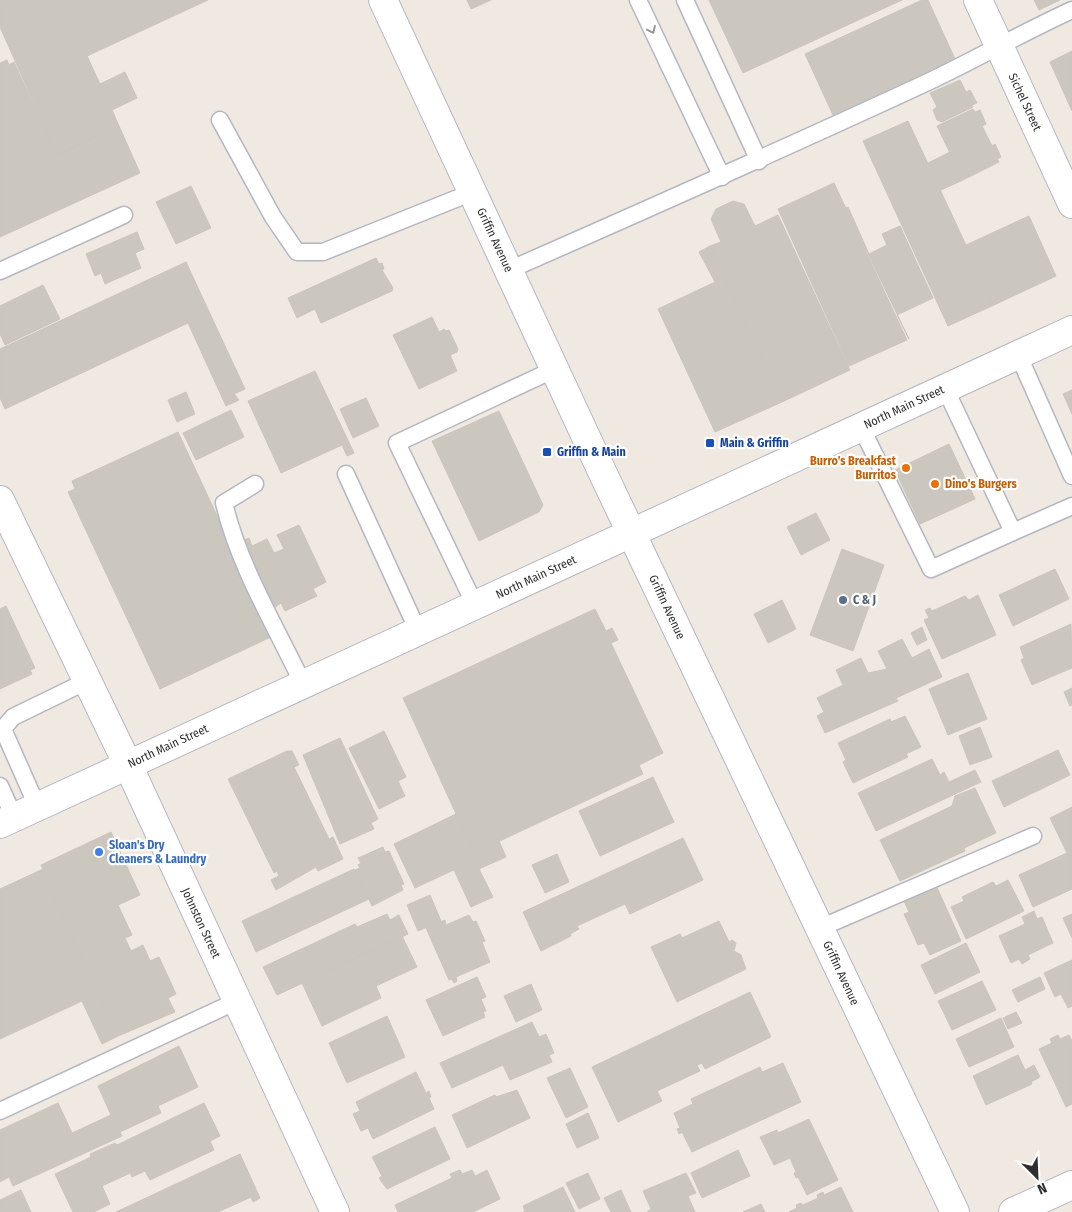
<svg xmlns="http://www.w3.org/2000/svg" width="1072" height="1212" font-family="'Fira Sans Condensed',sans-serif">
<rect width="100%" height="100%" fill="#efe9e1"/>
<g fill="#cbc7bf" stroke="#cbc5ba">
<path d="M0,0h208l-121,56 13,28 25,-12 12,26 -25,12 7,16 -62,29 -57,-128z"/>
<path d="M467,0h24l-20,9z"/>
<path d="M709,0h193l-159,73z"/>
<path d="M922,0h6l27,59 -122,56 -28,-61z"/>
<path d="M1034,0h26l-21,10z"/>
<path d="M1072,51v60l-22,-49z"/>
<path d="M7,60l2,5 5,-3 43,93 62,-29 21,47 -140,64v-174z"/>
<path d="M960,80l6,12 4,-2 7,13 -5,2 1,2 -31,15 -5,-2 -4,-10 4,-3 -7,-14z"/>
<path d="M973,109l2,3 5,-2 6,14 -4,2 10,20 3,-2 6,13 -4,2 2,3 -36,18 -26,-54z"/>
<path d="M908,121l86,184 -46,21 -85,-185z"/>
<path d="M950,152l13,28 -22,10 -13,-27z"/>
<path d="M834,183l73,157 -58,26 -71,-157z"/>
<path d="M191,186l20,42 -35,16 -20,-42z"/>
<path d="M733,201l11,3 11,22 23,-11 72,155 -68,32 -72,-156 11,-4 -10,-23 5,-10z"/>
<path d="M848,207l21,47 18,-9 -5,-11 18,-8 33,72 -36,17 12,24 -63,-131z"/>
<path d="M1029,216l27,60 -62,29 -28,-60z"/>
<path d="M137,232l7,17 -9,4 6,15 -36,16 -4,-11 -6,3 -9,-22z"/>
<path d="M710,246l72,156 -67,30 -57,-123 57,-27 -16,-30z"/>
<path d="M376,258l3,6 3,-1 2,6 -2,1 11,18 -1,3 -71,32 -6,-14 -18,9 -9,-20z"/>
<path d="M186,262l59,127 -11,5 5,6 -13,6 -38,-83 -183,86 -5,-11v-49z"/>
<path d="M43,285l17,34 -55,26 -5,-11v-28z"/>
<path d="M432,317l7,15 5,-3 2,2 3,-1 9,19 -1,3 -7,3 7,16 -38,18 -26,-54z"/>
<path d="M315,371l39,82 -7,3 -5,-11 -61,28 -33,-72z"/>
<path d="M1072,390v24l-9,-20z"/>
<path d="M186,392l9,22 -18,8 -9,-22z"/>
<path d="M366,398l13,28 -26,12 -13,-29z"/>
<path d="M231,410l13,27 -48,23 -13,-27z"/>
<path d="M499,411l44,94 -4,7 -60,29 -47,-100z"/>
<path d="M178,432l95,204 -113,53 -92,-197 7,-3 -3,-8z"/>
<path d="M949,444l26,55 -55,25 -25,-54z"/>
<path d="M816,513l14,27 -29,15 -14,-28z"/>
<path d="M299,525l27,57 -13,7 4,7 -32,15 -4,-8 -11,8 -30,-69 9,-4 3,8 15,-7 7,14 10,-4 -7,-14z"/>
<path d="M842,549l42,16 -31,86 -43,-16z"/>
<path d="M1055,569l14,30 -56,27 -14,-31z"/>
<path d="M978,595l18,40 -54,24 -18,-39 5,-2 -4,-8 5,-2 2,3 33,-15 4,4z"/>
<path d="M782,600l14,29 -28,14 -14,-29z"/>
<path d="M6,606l29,62 -5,2 2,4 -32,15v-80z"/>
<path d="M595,609l11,22 6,-3 6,12 -7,3 52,110 -24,12 4,9 -169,79 -71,-155z"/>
<path d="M1071,624l1,44 -40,17 -11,-25 3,-2 -4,-11z"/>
<path d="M922,627l5,13 -10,5 -6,-12z"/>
<path d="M902,639l10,19 17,-9 13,28 -46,21 2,3 -73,32 -8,-17 7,-4 -7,-14 26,-13 -7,-15 25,-12 7,15 19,-4 -9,-18z"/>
<path d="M968,673l19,46 -39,16 -19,-46z"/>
<path d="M1072,688v17l-2,1 -6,-14z"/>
<path d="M905,716l16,31 -15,7 2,3 -55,26 -10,-21 3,-2 -8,-17 52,-24 1,3z"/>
<path d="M980,727l12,30 -22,8 -11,-29z"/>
<path d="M384,731l22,46 -8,4 7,15 -26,13 -30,-61z"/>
<path d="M340,738l38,81 -7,4 3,6 -34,15 -37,-89z"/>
<path d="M1058,750l12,25 -66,32 -12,-26z"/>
<path d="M287,751h5l7,14 -5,2 35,72 4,-2 10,22 -25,12 -2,-4 -40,23 -5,-10 8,-4 -2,-5 -3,2 -46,-94z"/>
<path d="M932,759l8,16 4,-3 5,10 26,-12 6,12 -105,49 -18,-38z"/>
<path d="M653,777l21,45 -74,34 -21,-45z"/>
<path d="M975,788l21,45 -32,15 1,3 -65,30 -20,-41 72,-34 3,-10z"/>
<path d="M1072,807v82l-39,18 -14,-32 48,-22 -17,-35z"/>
<path d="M456,814l21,45 -62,29 -21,-44z"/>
<path d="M111,832l29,63 -22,10 14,30 -7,3 6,13 12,-6 7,16 9,-4 17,37 -8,4 7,14 -57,24 -77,-166 2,-1 -2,-4z"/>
<path d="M683,838l20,42 -73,34 -5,-10 -48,22 2,3 -9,5 1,2 -30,15 -18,-39z"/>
<path d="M499,841l7,16 -25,11 -7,-15z"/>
<path d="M383,847l2,5 4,-1 15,33 -3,1 2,5 -31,16 -17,-36 5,-2 -2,-3 3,-2 -3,-5z"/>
<path d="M557,854l12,28 -24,11 -13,-28z"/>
<path d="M477,859l4,9 -2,1 14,28 -22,10 -17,-37z"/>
<path d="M354,869l15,30 -113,53 -14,-31z"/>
<path d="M41,870l77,166 -16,8 -20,-43 -82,38v-150z"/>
<path d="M1008,880l16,31 -58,28 -15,-32 13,-6 -2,-4 31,-15 3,4z"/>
<path d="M935,883l26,58 -31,14 -6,-12 -6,2 -14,-31 5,-2 -6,-13z"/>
<path d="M430,895l11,26 -23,10 -11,-26z"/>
<path d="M1034,911l3,8 5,-2 11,26 -25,12 2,4 -8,5 -3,-5 -8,4 -12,-27 26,-12 -3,-7z"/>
<path d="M387,914l3,6 9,-5 9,19 -131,61 -14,-28 92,-43 2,3z"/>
<path d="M1072,914v24l-9,-20z"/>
<path d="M469,915l4,7 3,-1 9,20 -3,1 8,20 -34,15 1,4 -3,2 -2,-4 -3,1 -23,-52 19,-8 1,5z"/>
<path d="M719,921l10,21 3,-2 4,3 -2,8 7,4 5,14 -69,33 -26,-55 29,-13 2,4z"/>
<path d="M402,936l15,31 -41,19 5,12 -59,28 -20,-43z"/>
<path d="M966,943l14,29 -45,22 -14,-29z"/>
<path d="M1072,960v46l-4,2 -7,-14 -6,3 -11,-24z"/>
<path d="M477,977l9,20 -5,2 5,12 -3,1 2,5 -42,19 -17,-36z"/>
<path d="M1040,977l5,12 -27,13 -6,-12z"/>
<path d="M982,981l14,29 -44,20 -14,-29z"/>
<path d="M531,984l11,26 -26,12 -12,-26z"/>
<path d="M750,992l21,45 -66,32 -3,-6 -5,2 3,6 -43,20 5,10 -44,21 -26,-55z"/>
<path d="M1016,1012l6,11 -14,6 -5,-11z"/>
<path d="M387,1016l18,41 -58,26 -18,-40z"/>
<path d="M1001,1018l13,29 -45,20 -13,-28z"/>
<path d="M532,1022l7,15 7,-3 8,19 -5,2 3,7 -42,18 -7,-15 -51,23 -12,-25z"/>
<path d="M1058,1035l2,4 9,-4 3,6v63l-6,3 -27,-58 13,-6 -2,-4z"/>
<path d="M179,1046l19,41 -40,19 3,7 -41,19 2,4 -109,50 -4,-9 -9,5v-52l58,-27 14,30 39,-18 -13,-29z"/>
<path d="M1018,1055l7,15 9,-5 6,12 -9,5 1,2 -46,21 -13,-29z"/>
<path d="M783,1063l18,39 -109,50 -10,-20 -3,2 -2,-5 3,-1 -6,-15 19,-9 -2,-5 69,-32 2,5z"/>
<path d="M570,1068l18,39 -22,11 -19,-40z"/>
<path d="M416,1072l10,21 3,-2 2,6 -2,1 5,11 -61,30 -5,-11 -7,3 -8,-17 7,-3 -4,-9z"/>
<path d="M517,1090l13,28 -63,30 -15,-33 43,-20 1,2z"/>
<path d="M204,1103l16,33 -10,5 4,9 -64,30 -5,-9 -13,6 -2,-4 -28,13 8,18 -16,8h-21l-18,-38 36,-17 -1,-3 25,-11 2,2z"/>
<path d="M588,1113l11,25 -22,10 -11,-24z"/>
<path d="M809,1119l29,61 -31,15 -9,-18 -2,1 -2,-5 2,-1 -6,-14 -16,7 -14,-28 17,-7 1,3z"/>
<path d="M435,1127l15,32 -63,30 -8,-11 3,-2 -10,-19z"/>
<path d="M738,1150l12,26 -48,22 -11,-25z"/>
<path d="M240,1154l20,44 -7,4 -2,-5 -33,15h-102z"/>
<path d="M460,1170l2,4 10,-4 3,6 12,-6 13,29 -27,13h-75l-3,-7 57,-27 -2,-4z"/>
<path d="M588,1173l12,26 -21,10 -13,-26z"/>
<path d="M686,1173l10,20 -8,3 7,16h-48l4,-3 -8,-18z"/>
<path d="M563,1187l12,25h-52l2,-1 -2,-5z"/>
<path d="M841,1187l12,25h-64l8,-4 -1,-3 5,-2 2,2 15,-7 -1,-3 6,-3 1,3z"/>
<path d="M21,1190l10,22h-31v-12z"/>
<path d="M621,1190l10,22h-20l-7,-14z"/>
<path d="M761,1204l4,8h-22z"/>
</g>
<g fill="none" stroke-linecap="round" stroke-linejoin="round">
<g stroke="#b4b7c1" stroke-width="19">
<g id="service">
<path d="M638,0l84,177"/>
<path d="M685,0l74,161"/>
<path d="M220,120l53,97 24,35h26l150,-60"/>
<path d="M509,270c141,-62 281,-124 421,-189 48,-23 94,-49 142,-71"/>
<path d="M0,271l124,-56"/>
<path d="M1018,354l54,122"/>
<path d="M861,427l70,142 82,-37 -68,-144"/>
<path d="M346,474l72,157"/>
<path d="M255,484l-31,19c15,63 51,122 79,181"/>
<path d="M1013,532l59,-26"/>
<path d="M475,605l-78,-162 158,-74"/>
<path d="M0,786l14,31"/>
<path d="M37,806l-34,-77 10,-12 74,-36"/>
<path d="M820,928l213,-92"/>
<path d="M0,1111l237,-110"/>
</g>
</g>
<g stroke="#b4b7c1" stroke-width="30">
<g id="minor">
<path d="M978,0l94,204"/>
<path d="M0,500l128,265 207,447"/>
</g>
</g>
<g stroke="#b4b7c1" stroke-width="30">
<path id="tertiary" d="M1013,1212l59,-27"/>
</g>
<g stroke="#b4b7c1" stroke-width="30">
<g id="secondary">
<path d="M383,0l223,480 349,732"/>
<path d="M0,824l1072,-494"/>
</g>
</g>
<use href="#service" stroke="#fff" stroke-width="16"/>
<use href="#minor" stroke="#fff" stroke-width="28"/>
<use href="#tertiary" stroke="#fff" stroke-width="28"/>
<use href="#secondary" stroke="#fff" stroke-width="28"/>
</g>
<defs><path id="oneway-chevron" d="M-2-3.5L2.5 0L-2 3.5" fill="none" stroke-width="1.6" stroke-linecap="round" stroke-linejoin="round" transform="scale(1.25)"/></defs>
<use stroke="#969696" href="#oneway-chevron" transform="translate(652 30) rotate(65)"/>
<g fill="#1a4fb4" stroke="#fff" stroke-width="2">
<rect x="705" y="438" width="10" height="10" rx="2.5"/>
<rect x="542" y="447" width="10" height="10" rx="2.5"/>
</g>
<g fill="#e8710a" stroke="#fff" stroke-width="2">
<circle cx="906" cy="468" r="5"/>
<circle cx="935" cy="484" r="5"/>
</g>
<circle fill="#5c6f8a" stroke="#fff" stroke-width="2" cx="843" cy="600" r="5"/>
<circle fill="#3f7fe0" stroke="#fff" stroke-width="2" cx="99" cy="852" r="5"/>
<g text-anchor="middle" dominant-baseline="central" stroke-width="4.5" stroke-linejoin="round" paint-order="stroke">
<g font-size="12" fill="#2e2e2e" stroke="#fff">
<text transform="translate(1025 102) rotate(65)">Sichel Street</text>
<text transform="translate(495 240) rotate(65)">Griffin Avenue</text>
<text transform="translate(904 407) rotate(-25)">North Main Street</text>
<text transform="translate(536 577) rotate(-25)">North Main Street</text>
<text transform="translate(667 607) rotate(65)">Griffin Avenue</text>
<text transform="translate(168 746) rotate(-25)">North Main Street</text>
<text transform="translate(201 923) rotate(65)">Johnston Street</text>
<text transform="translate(841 973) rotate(65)">Griffin Avenue</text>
</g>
<g font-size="12" font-weight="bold" fill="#164399" stroke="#fff" text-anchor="start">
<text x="720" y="443">Main &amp; Griffin</text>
<text x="557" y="452">Griffin &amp; Main</text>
</g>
<g font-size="12" font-weight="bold" fill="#c56008" stroke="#fff" text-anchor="end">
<text x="896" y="461">Burro's Breakfast<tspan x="896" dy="14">Burritos</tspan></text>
<text x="945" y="484" text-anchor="start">Dino's Burgers</text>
</g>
<g font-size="12" font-weight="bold" fill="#4e5e75" stroke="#fff" text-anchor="start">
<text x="853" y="600">C &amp; J</text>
</g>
<g font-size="12" font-weight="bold" fill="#366cbe" stroke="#fff" text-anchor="start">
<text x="109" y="845">Sloan's Dry<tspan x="109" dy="14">Cleaners &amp; Laundry</tspan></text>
</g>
</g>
<g transform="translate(1037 1177) rotate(156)" stroke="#ffffff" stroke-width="4" paint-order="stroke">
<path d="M0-4L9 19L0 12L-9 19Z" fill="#2e2e2e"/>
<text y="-8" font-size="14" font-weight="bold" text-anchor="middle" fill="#2e2e2e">N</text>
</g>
</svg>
